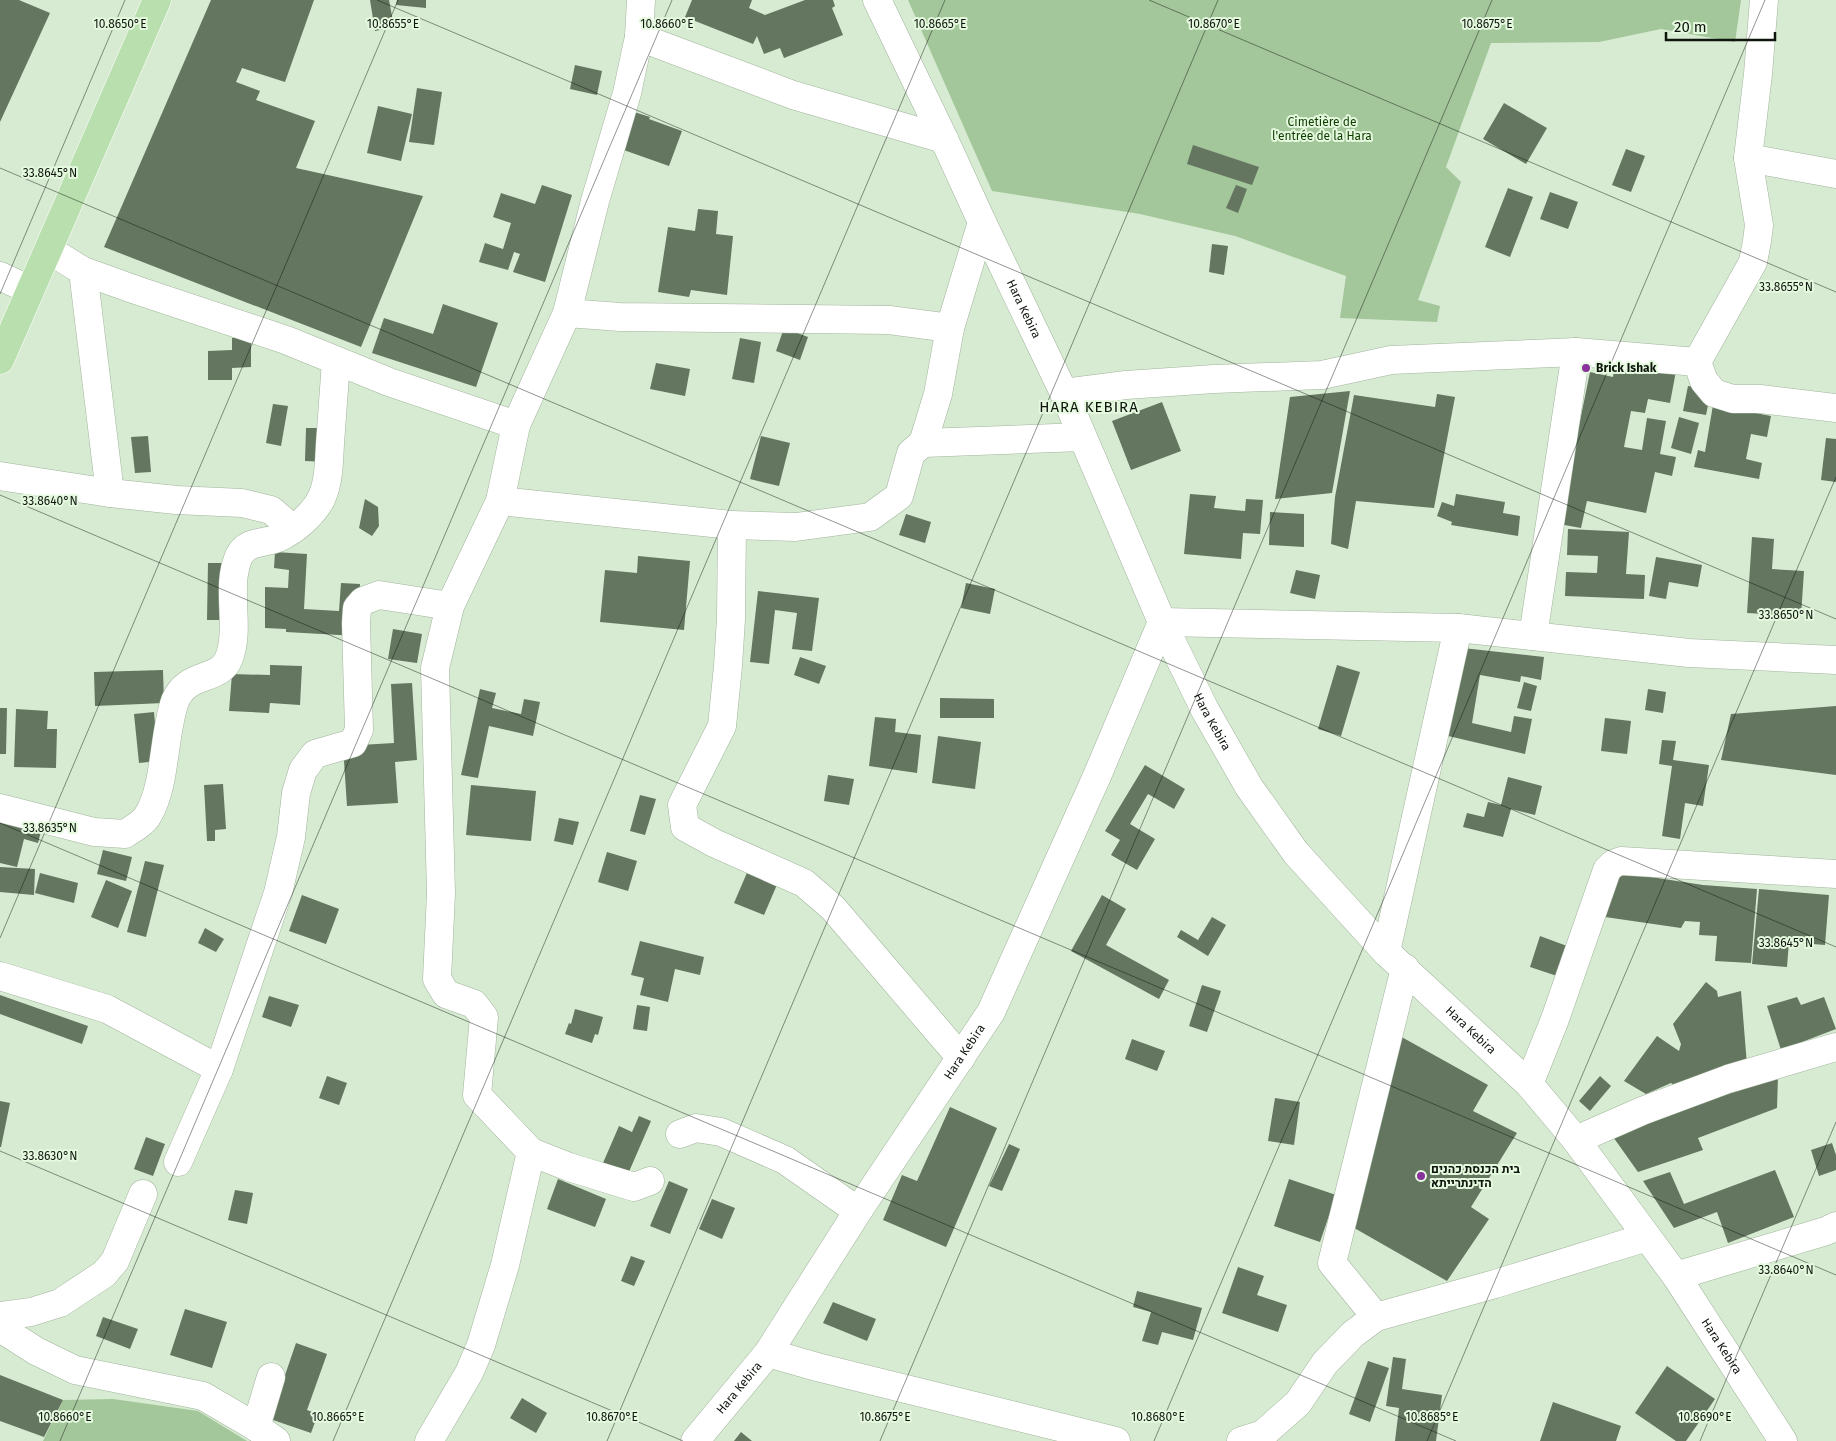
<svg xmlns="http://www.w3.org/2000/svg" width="1836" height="1441" font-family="'Fira Sans',Heebo,sans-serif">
<rect width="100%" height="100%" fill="#d7ebd2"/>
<g fill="#a3c69a">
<path d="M908,0h833l-6,42 -74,-13 -62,13 -108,1 -45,124 15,15 -43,118 22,6 -3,16 -97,-4 6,-42 -111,-40 -95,-22 -148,-23z"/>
<path d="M113,1399l85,12 49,30h-204l20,-41z"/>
</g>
<g fill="#647560">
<path d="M0,0h19l31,13 -50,109z"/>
<path d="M211,0h103l-29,82 -43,-14 -6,14 24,9 -4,9 59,21 -19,47 127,28 -62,151 -257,-100z"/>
<path d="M370,0h19l5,27 -19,4z"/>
<path d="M397,0h29v8l-30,-3z"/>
<path d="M692,0h60l-3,8 16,7 40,-15h28l2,6 -3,2 11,27 -59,23 -4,-10 -16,6 -7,-18 -4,8 -68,-27z"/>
<path d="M575,65l27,6 -5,24 -27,-6z"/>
<path d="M417,88l25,4 -8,53 -25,-3z"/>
<path d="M1504,103l43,25 -21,36 -43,-25z"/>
<path d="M378,106l34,8 -11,47 -34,-8z"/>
<path d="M631,111l19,6 -1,2 33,12 -13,35 -51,-18z"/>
<path d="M1193,145l66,22 -7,18 -65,-21z"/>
<path d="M1626,149l19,7 -14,36 -19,-7z"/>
<path d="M542,185l30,10 -27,87 -32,-10 7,-18 -6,-2 -6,18 -29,-8 6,-19 18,6 8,-26 -18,-6 8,-24 34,11z"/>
<path d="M1236,185l11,4 -9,24 -12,-5z"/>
<path d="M1508,188l25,9 -23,60 -25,-10z"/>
<path d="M1550,192l28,10 -10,27 -28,-10z"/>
<path d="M698,209l20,2 -2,23 17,2 -6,59 -36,-5 -2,7 -31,-5 10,-65 27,4z"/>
<path d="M1212,244l16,2 -4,29 -15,-3z"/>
<path d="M443,304l55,19 -22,64 -104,-34 12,-35 49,16z"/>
<path d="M784,328l24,9 -8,23 -24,-9z"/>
<path d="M251,337v30l-19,1v12h-24v-29l24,-1v-12z"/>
<path d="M740,338l21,4 -7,41 -22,-4z"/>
<path d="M1616,358l60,13 -6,32 -22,-4 -3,14 -14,-2 -7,36 18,3 5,-32 19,3 -6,33 16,3 -4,19 -17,-4 -9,41 -59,-12 -6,27 -22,-4 31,-152 23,5z"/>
<path d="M656,363l34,6 -5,27 -35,-7z"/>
<path d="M1688,386l23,4 -5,25 -23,-4z"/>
<path d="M1350,391l-18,102 -57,6 15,-102z"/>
<path d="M1437,394l18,3 -21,111 -78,-7 -8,48 -17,-5 4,-47 19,-102 81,12z"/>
<path d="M1162,402l19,49 -50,19 -19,-49z"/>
<path d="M273,404l15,2 -7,40 -15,-3z"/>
<path d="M1713,405l58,11 -4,21 -16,-3 -5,25 16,4 -3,16 -65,-12 4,-17 7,2z"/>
<path d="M1679,417l20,6 -8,31 -20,-6z"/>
<path d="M306,428h23l-2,34 -22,-1z"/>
<path d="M148,436l3,36 -16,1 -4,-36z"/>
<path d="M761,436l29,7 -11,43 -29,-7z"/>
<path d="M1826,438l10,1v43l-15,-2z"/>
<path d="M1190,494l26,2 -2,12 31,3 1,-12 17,1 -3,34 -17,-1 -2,26 -57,-5z"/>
<path d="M1456,494l49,8 -2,11 17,3 -2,20 -67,-11 1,-3 -15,-6 5,-14 12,4z"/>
<path d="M365,499l13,8 1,19 -7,10 -13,-8z"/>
<path d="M1270,512l34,2v33l-35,-2z"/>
<path d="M906,514l25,8 -6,21 -26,-8z"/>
<path d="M1568,529l61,3 -3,42 19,1 -1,24 -79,-3 1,-24 31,1 1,-17 -31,-1z"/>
<path d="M1752,537l22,2 -2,30 32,2 -3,45 -54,-3z"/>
<path d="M275,552l32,2 -3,55 35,2 2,-28 19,1 -3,52 -71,-4v-3l-21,-1v-41l23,1 1,-18 -15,-2z"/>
<path d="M638,556l52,5 -6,69 -84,-8 5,-52 32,3z"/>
<path d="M1656,557l46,8 -4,22 -29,-5 -3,17 -17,-3z"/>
<path d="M208,563h34v57h-35z"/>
<path d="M1296,570l24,5 -5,24 -25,-6z"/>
<path d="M966,583l29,6 -5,25 -29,-6z"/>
<path d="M758,591l61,7 -7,53 -20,-2 5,-36 -22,-3 -6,54 -19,-2z"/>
<path d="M393,629l29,5 -5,29 -29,-4z"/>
<path d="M1463,648l81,9 -3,23 -20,-4 -1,6 -40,-7 -8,48 39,9 3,-16 18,3 -7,35 -81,-19z"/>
<path d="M800,657l26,9 -7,18 -25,-9z"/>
<path d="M270,665l32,1 -2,39 -30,-2 -1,10 -40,-2 3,-37 38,1z"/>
<path d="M1337,665l23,7 -19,64 -23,-7z"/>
<path d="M163,670l1,33 -69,3 -1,-34z"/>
<path d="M1524,682l13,4 -6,25 -14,-3z"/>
<path d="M412,683l5,77 -22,2 3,41 -51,3 -4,-60 51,-3 -3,-59z"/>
<path d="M480,689l16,4 -4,15 29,6 3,-15 16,3 -7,34 -44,-10 -11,52 -17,-3z"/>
<path d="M1648,689l18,3 -3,21 -18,-3z"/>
<path d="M940,698l54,1v19h-54z"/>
<path d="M1836,706v69l-115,-15 10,-46z"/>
<path d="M0,708h7l-1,46h-6z"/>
<path d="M16,709l32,2 -1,18h10l-1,39 -42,-1z"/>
<path d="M154,712l4,49 -19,2 -5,-49z"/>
<path d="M875,717l21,2 -1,13 26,3 -4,38 -48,-7z"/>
<path d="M1605,718l26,3 -4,33 -26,-3z"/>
<path d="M938,736l43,6 -6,47 -43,-6z"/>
<path d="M1662,740l14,1 -3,19 36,5 -6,41 -18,-3 -5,36 -18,-3 10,-70 -13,-2z"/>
<path d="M1145,765l40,24 -11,20 -26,-15 -18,30 25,15 -18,31 -26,-15 9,-15 -15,-9z"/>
<path d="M828,775l26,4 -5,26 -25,-4z"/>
<path d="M1508,777l34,9 -7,29 -24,-6 -8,28 -40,-10 4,-14 17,4 4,-15 13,3z"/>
<path d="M223,784l3,45 -11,1v11h-8l-3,-56z"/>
<path d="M471,785l65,6 -5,50 -65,-6z"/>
<path d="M640,795l16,4 -11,36 -15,-4z"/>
<path d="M0,813l43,11 -5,19 -14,-4 -7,28 -17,-4z"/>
<path d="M559,818l20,4 -6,23 -19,-4z"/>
<path d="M103,850l29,7 -6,24 -29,-7z"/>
<path d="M607,852l30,9 -9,30 -30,-9z"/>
<path d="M145,861l19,4 -18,72 -19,-5z"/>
<path d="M0,867l35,2 -1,26 -34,-3z"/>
<path d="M749,868l30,12 -15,35 -30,-12z"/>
<path d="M1618,872l85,13 54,4 -6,74 -36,-2 2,-25 -18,-1 1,-13 -15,-1 -4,7 -76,-11z"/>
<path d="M40,873l38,10 -4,20 -39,-10z"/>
<path d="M106,880l26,11 -14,37 -27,-11z"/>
<path d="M1759,889l70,6 -4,50 -36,-3 -2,25 -35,-3z"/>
<path d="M302,895l37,14 -13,35 -37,-13z"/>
<path d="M1102,895l24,14 -20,36 63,35 -10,19 -88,-48z"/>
<path d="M1212,917l14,8 -18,31 -31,-19 4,-7 17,10z"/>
<path d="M205,928l19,11 -8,13 -18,-9z"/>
<path d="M1540,936l27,10 -10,30 -27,-9z"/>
<path d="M640,941l64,16 -4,18 -25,-6 -7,33 -28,-7 4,-17 -13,-3z"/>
<path d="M1706,982l11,9 1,6 23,-6 6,74 -65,25 -11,-7 -25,11 -22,-13 33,-45 22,15 2,-7 -8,-20z"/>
<path d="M1202,985l19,6 -14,41 -18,-6z"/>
<path d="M0,995l88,31 -6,18 -82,-30z"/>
<path d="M269,996l30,9 -8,22 -29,-10z"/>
<path d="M1797,997l4,8 23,-8 12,32 -55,21 -14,-44z"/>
<path d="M637,1005l13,2 -3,24 -14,-2z"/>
<path d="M575,1009l28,8 -5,18 -3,-1 -3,9 -27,-9 4,-11 2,1z"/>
<path d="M1389,1030l99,55 -15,26 44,22 -46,74 18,12 -42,62 -105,-60z"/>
<path d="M1132,1039l33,12 -8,20 -32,-12z"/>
<path d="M327,1076l20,7 -8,22 -20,-7z"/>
<path d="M1600,1076l11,10 -21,25 -11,-10z"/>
<path d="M1778,1076l-1,32 -79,30 5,12 -65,22 -27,-38z"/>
<path d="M1275,1098l25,4 -6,43 -26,-4z"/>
<path d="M0,1101l10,2 -9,44h-1z"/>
<path d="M950,1107l47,21 -51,119 -63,-27 19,-45 15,6z"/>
<path d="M639,1116l12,5 -23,53 -25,-11 16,-37 13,6z"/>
<path d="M146,1137l19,7 -12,32 -19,-7z"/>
<path d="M1832,1143l4,12v15l-17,6 -8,-26z"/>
<path d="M1009,1144l11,5 -18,42 -13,-5z"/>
<path d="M1775,1170l19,47 -66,26 -11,-31 -43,16 -31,-47 27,-9 14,32z"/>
<path d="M558,1179l48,20 -11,28 -48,-18z"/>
<path d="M1289,1179l47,16 -16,47 -46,-16z"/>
<path d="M669,1181l19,8 -18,45 -20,-8z"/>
<path d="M235,1190l18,3 -6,31 -19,-4z"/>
<path d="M712,1199l23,9 -13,31 -23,-10z"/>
<path d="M631,1256l14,5 -11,25 -13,-5z"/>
<path d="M1238,1267l26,9 -7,19 30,10 -9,27 -56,-19z"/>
<path d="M1137,1291l65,17 -9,32 -31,-8 -4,13 -16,-4 9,-29 -18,-5z"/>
<path d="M833,1302l43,17 -9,22 -44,-18z"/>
<path d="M185,1309l42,13 -15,46 -42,-13z"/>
<path d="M103,1317l35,12 -8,20 -34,-13z"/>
<path d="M296,1343l31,11 -20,56 11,4 -7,19 -41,-14z"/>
<path d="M1393,1357l13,2 -4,30 40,6 -6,46h-41l4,-33 -13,-2z"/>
<path d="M1368,1361l21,7 -19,54 -21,-8z"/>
<path d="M1667,1366l48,33 -29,42h-10l-41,-28z"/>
<path d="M0,1375l63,25 -19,37 -44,-16z"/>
<path d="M522,1398l25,15 -11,20 -26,-15z"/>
<path d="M1553,1402l68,24 -5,15h-76z"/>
<path d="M741,1432l11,9h-18z"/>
</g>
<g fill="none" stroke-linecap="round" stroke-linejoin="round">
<g stroke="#a1b49c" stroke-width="29">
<g id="minor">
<path id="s1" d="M877,0l67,139 38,83 82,171 98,229 43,88 44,77 47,66 90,99 143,132 47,56 100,136 107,165"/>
<path d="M639,37l154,58 151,44"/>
<path d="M1748,158l88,16"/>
<path d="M49,250l34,21 53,19 150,50 103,42 127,43"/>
<path d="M83,271l27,222"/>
<path d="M0,276l30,14"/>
<path d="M567,313l53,4 269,3 61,8"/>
<path d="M1697,362l56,-100 4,-21 2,-16 -11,-67 10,-84 6,-74"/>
<path d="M1064,393l62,-8 88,-6 108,-4 69,-15 185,-8 121,10 7,19 10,12 19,6h27l76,9"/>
<path d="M923,443l159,-6"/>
<path d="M0,476l110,17 66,7 66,3 29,7 22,19"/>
<path d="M500,501l232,24 64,2 74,-10 29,-21 12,-43 12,-10 15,-49 12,-66 32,-106"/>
<path d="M732,525l-1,94 -3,47 -6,60 -40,79 3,22 29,16 90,40 29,25 128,150"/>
<path d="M1533,636l43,-284"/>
<path d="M0,808l94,24 31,2c7,-5 19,-11 23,-19 18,-29 15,-80 27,-114 12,-30 45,-19 54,-43 12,-32 -4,-70 10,-102 8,-16 25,-12 39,-18 17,-8 36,-24 44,-41 7,-16 7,-36 8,-53 2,-28 4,-55 6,-83"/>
<path d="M1386,952l72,-324"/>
<path d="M0,976l107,33 112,60"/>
<path d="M1529,1084l26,-65 52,-149 6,-6 8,-3 215,13"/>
<path d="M680,1134l16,-6 25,4 64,28 73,51"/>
<path d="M1576,1140l66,-29 86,-32 108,-32"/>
<path d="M531,1152l38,15 65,20 16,-6"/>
<path d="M178,1162l41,-93 59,-176 13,-56 5,-44 7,-23 12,-16 38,-11 6,-13 -3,-107 1,-15 6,-7 16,-6 71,11"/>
<path d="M1676,1276l150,-45 10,-5"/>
<path d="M0,1316l31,-4 29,-9 44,-29 11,-13 28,-67"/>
<path d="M1376,1317l-44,-54 73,-295"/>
<path d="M0,1328l36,23 39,19 128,26 53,31 20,14"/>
<path d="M768,1353l49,14 299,74"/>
<path d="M256,1427l15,-50"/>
<path d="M429,1441l40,-68 12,-28 24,-80 26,-113 -54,-57 7,-78 -10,-13 -28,-10 -9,-15 4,-86 -6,-225 15,-62 50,-105 16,-76 51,-112 28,-112 32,-108 12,-56 2,-37"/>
<path id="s2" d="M695,1441l73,-88 90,-142 133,-199 106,-236 65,-154 296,6 231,25 147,7"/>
<path d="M1241,1441l22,-7 35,-31 27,-40 28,-29 23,-17 119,-33 152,-47"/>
</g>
</g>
<g stroke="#fff" stroke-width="29">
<path id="major" d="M0,360l157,-360"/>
</g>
<use href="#minor" stroke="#fff" stroke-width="28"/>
<use href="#major" stroke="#b8dfad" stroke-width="28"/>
</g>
<path fill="none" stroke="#0e150d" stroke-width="1" stroke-opacity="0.45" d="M377,0l1459,619M1149,0l687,292M0,168l1836,779M0,294l125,-294M0,495l1836,780M0,823l1456,618M0,938l398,-938M0,1151l683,290M60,1441l612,-1441M333,1441l612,-1441M607,1441l611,-1441M880,1441l612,-1441M1154,1441l611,-1441M1427,1441l409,-964M1700,1441l136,-319"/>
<g fill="#8a329e" stroke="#e5f9df" stroke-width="2">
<circle cx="1586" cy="368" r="5"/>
<circle cx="1421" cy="1176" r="5"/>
</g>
<g text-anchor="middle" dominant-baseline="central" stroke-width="4" stroke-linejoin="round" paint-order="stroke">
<g font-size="12" fill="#0f3d00" stroke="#e5f9df">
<text x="1322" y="122">Cimetière de<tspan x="1322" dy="14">l'entrée de la Hara</tspan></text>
</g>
<g font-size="12" fill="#0e150d" stroke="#e5f9df">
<text stroke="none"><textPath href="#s1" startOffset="342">Hara Kebira</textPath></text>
<text stroke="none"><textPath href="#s1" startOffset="796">Hara Kebira</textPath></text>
<text stroke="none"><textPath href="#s1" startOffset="1201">Hara Kebira</textPath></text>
<text stroke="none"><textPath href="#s2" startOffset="474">Hara Kebira</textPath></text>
<text stroke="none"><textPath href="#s1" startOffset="1606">Hara Kebira</textPath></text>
<text stroke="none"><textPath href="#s2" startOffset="69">Hara Kebira</textPath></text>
</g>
<g font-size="12" font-weight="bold" fill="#0e150d" stroke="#e5f9df" text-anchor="start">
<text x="1596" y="368">Brick Ishak</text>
<text x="1431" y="1169">בית הכנסת כהנים<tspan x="1431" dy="14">הדינתרייתא</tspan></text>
</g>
<g font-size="15" letter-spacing="1" fill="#0e150d" stroke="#e5f9df">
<text x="1089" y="407">HARA KEBIRA</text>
</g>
</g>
<g font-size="12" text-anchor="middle" fill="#0e150d" stroke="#e5f9df" stroke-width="4" stroke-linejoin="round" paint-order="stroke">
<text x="120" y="28">10.8650°E</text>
<text x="393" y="28">10.8655°E</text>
<text x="667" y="28">10.8660°E</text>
<text x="940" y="28">10.8665°E</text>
<text x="1214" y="28">10.8670°E</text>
<text x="1487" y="28">10.8675°E</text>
<text x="50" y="177">33.8645°N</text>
<text x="1786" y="291">33.8655°N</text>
<text x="50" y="505">33.8640°N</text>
<text x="1786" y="619">33.8650°N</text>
<text x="50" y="832">33.8635°N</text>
<text x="1786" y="947">33.8645°N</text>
<text x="50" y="1160">33.8630°N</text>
<text x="1786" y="1274">33.8640°N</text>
<text x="65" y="1421">10.8660°E</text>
<text x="338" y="1421">10.8665°E</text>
<text x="612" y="1421">10.8670°E</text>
<text x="885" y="1421">10.8675°E</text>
<text x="1158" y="1421">10.8680°E</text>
<text x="1432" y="1421">10.8685°E</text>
<text x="1705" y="1421">10.8690°E</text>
</g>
<path d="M1666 32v8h109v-8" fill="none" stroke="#0e150d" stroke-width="2.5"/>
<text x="1674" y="32" font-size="15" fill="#0e150d" stroke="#e5f9df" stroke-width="4" paint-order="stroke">20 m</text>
</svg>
